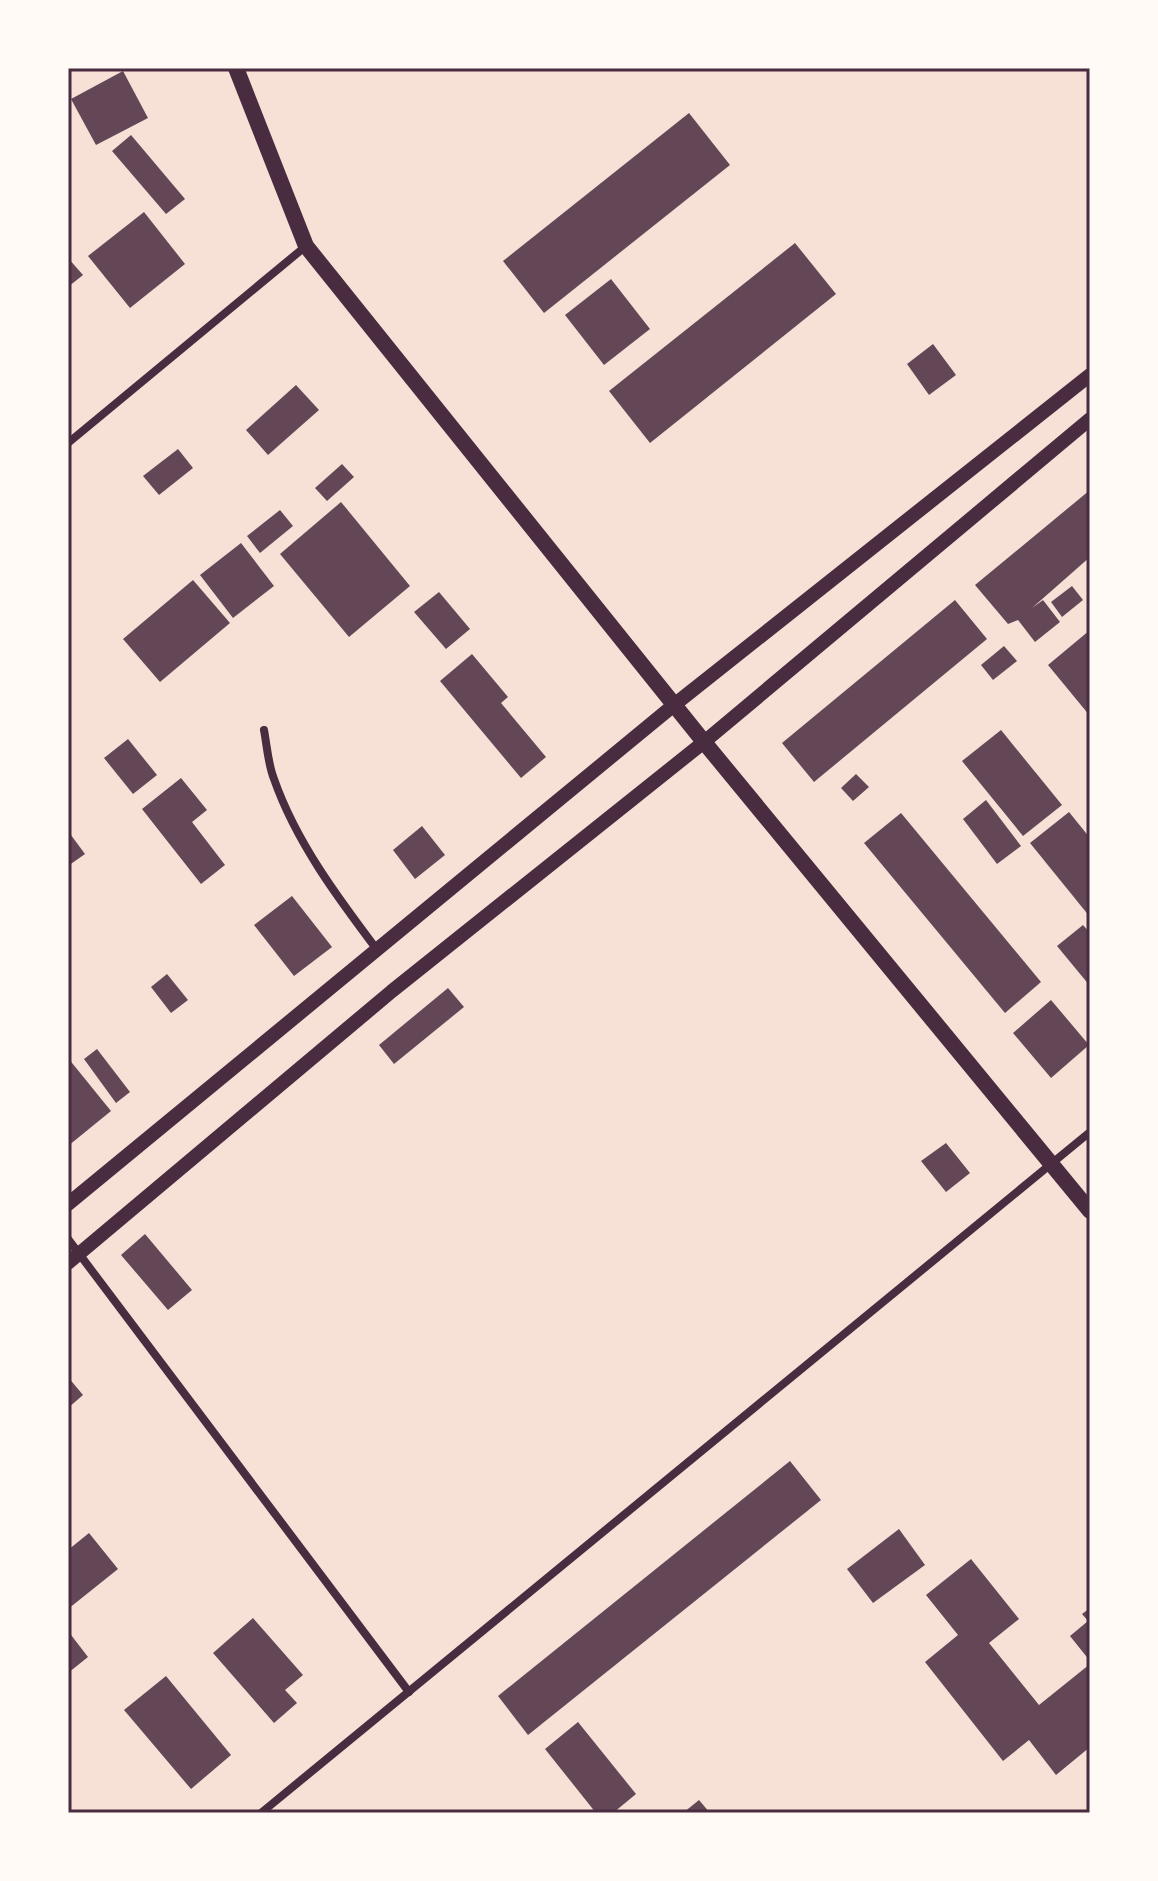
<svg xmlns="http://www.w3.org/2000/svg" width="1158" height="1881" font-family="'Noto Serif',serif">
<rect width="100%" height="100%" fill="#f7e1d7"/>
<g fill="#644757">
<path d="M123,71l25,47 -52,27 -25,-46z"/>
<path d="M689,113l41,52 -186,148 -41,-52z"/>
<path d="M131,135l54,64 -19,15 -54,-63z"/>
<path d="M144,212l41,52 -55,44 -42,-52z"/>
<path d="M795,243l41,51 -186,149 -41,-52z"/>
<path d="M68,258l15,17 -15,12z"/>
<path d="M611,279l39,50 -46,36 -39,-50z"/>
<path d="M933,344l23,31 -27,20 -22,-31z"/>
<path d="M296,385l23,25 -51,45 -22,-25z"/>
<path d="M178,449l15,19 -34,27 -16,-19z"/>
<path d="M342,464l12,13 -27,24 -12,-13z"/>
<path d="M1090,490v67l-58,51 11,-8 17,22 -25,20 -17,-22 -10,4 -33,-39z"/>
<path d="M341,502l69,84 -61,51 -69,-83z"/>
<path d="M280,510l13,16 -33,27 -13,-17z"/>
<path d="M241,543l33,43 -41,32 -33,-43z"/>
<path d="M193,580l37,43 -70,59 -37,-43z"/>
<path d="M1072,586l11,14 -21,17 -11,-15z"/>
<path d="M439,592l31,37 -24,20 -32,-37z"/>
<path d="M955,600l32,39 -173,143 -32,-39z"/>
<path d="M1090,630v86l-42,-51z"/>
<path d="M1004,646l13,15 -24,19 -12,-15z"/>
<path d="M472,654l36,43 -7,6 45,54 -25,21 -81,-97z"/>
<path d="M1001,730l61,75 -39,31 -61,-75z"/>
<path d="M128,739l29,36 -24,19 -29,-36z"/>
<path d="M856,774l13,13 -16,14 -12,-13z"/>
<path d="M181,778l26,32 -15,12 33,43 -24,19 -59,-75z"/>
<path d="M986,800l35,46 -24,18 -34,-45z"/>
<path d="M1069,812l21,26v79l-60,-74z"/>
<path d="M901,813l140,169 -36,31 -141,-170z"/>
<path d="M422,826l23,29 -30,24 -22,-29z"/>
<path d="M68,831l17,23 -17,12z"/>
<path d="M292,896l40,51 -38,29 -40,-51z"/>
<path d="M1083,925l7,8v53l-33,-40z"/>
<path d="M167,974l21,26 -17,13 -20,-26z"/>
<path d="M448,988l16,19 -70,57 -15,-19z"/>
<path d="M1051,1000l38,45 -38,33 -38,-45z"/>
<path d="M97,1049l33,43 -14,11 -32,-44z"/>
<path d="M68,1058l43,53 -43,35z"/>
<path d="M946,1143l24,30 -24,19 -25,-31z"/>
<path d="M145,1234l47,56 -24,20 -47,-55z"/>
<path d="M68,1377l15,18 -15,13z"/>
<path d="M790,1461l31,39 -293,235 -30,-39z"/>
<path d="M899,1529l26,36 -52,38 -26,-34z"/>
<path d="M89,1533l29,36 -50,40v-59z"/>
<path d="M971,1559l48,60 -30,24 50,62 51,-41v83l-34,28 -27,-35 -26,21 -78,-99 33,-27 -32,-40z"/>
<path d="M1090,1608v53l-20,-25 18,-15 -6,-7z"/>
<path d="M253,1618l50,57 -18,15 12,13 -23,20 -61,-70z"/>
<path d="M68,1631l20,26 -20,16z"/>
<path d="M166,1676l65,79 -40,34 -67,-79z"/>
<path d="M578,1722l58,72 -23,19h-17l-51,-64z"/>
<path d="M699,1800l11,13h-27z"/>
</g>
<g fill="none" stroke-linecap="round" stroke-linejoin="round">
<g stroke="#4a2c40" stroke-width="8">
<path d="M68,443l238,-197"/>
<path d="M264,730c3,16 4,34 10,49 22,63 64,119 104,172"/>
<path d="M68,1239l341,453"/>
<path d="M261,1813l829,-681"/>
</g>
<g stroke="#4a2c40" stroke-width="14">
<path d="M68,1204l606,-499 416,-330"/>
<path d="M68,1263l324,-272 312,-249 386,-323"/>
</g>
<path stroke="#4a2c40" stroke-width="16" d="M236,68l70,178 398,496 386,469"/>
</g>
<rect width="1158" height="1881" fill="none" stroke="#fffaf5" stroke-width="140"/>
<rect x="70" y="70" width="1018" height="1741" fill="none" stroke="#4a2c40" stroke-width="3"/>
</svg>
